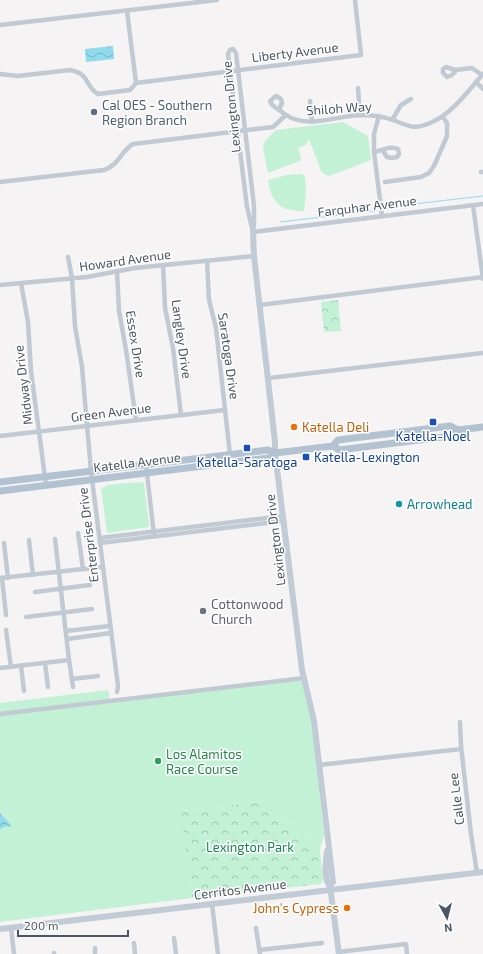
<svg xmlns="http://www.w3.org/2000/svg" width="483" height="954" font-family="'Exo 2',sans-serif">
<defs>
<pattern id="forest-crowns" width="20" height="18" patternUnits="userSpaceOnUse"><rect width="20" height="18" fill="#c3f1d5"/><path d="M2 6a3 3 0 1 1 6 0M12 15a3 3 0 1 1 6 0" fill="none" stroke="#a0c6b0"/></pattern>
<pattern id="water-waves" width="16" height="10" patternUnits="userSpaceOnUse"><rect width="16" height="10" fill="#90daee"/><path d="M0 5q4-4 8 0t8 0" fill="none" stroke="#78b4c4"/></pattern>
</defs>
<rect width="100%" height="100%" fill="#f5f3f3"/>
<g fill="#c3f1d5">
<path d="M343,122l25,14 3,24 -42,16 -5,-2 -3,-3 -12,-32 -3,6 -8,3 3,10 -1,3 -32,12 -5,-25 2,-7 11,-11z"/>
<path d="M302,174l3,3 1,15 -2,19c-24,0 -32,-7 -36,-31l19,-5z"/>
<path d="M137,482l1,1 6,-1 5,45 -42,6 -6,-45 4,-1 1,-2z"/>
<path d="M299,677l1,5 2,-1 10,39 12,116 -4,13 -54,-48 -84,10 10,87 -192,24v-219l108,-13 2,9z"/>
</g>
<g fill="url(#forest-crowns)">
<path d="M338,300l3,31 -17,1 -3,-30z"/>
<path d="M266,801l54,48 3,32 -2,3 -129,14 -11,-87z"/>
</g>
<g fill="url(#water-waves)">
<path d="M113,46l1,13 -28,3 -1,-13z"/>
<path d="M0,813l11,12 -1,2 -4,-1 -6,3z"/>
</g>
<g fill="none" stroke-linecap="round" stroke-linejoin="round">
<g stroke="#90daee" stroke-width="1">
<path d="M387,209l9,-3 87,-10"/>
<path d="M280,222l95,-11"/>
</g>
<g stroke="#c1cad2" stroke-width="4.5">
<path d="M0,25l217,-25"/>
<path d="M233,49l3,4 18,153v17l-1,9 -6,-25 -19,-153 2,-4z"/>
<path d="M455,70v2l-3,3 -5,2 -4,-4v-4l3,-2 9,3 17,-2 10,7"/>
<path d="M0,74l18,2 52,-6c21,4 14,16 28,24l32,-4 6,-7 -9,-72"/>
<path d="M476,82l7,7"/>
<path d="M136,83l225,-28 -6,-55"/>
<path d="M358,88l2,27"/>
<path d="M310,101l2,21"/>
<path d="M279,110l3,-7 -1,-4 -5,-3 -6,5 2,4 14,10"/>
<path d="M379,116l-5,18v18l8,64"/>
<path d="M392,120l9,-15 10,-6"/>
<path d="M374,152c9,-1 15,-7 24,-3l1,5 -2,3 -5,1 -5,-1 -4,-6"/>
<path d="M481,172h2"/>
<path d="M0,182l104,-12c15,-5 17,-19 29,-26l140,-17 13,-12c21,14 50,1 74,0 11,0 22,1 33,5 16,6 20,10 37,3 20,-7 39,-33 53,-49"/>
<path d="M385,182l36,-5 8,-4 5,-7 13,-30v-13l-4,-6"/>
<path d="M473,205l10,74"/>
<path d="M253,232l230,-28"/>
<path d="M68,257l4,21 3,48 7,41 9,104 27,215 -1,6"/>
<path d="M207,261l2,39 7,28 14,127"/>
<path d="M163,265l2,43 8,40 8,67"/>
<path d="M117,271l2,40 7,39 10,70"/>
<path d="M21,283l7,39 3,49 15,114"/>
<path d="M0,285l87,-8 48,-9 119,-12"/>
<path d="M260,305l223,-28"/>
<path d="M269,378l214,-25"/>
<path d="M0,436l225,-26"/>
<path d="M146,465l8,70"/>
<path d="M78,533l5,36"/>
<path d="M100,538l183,-22"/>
<path d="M29,540l4,35"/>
<path d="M4,543l4,35"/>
<path d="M100,543l184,-22"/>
<path d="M0,578l102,-11"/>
<path d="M2,578l4,37"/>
<path d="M35,592l55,-7"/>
<path d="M26,617l66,-8"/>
<path d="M6,630l5,37"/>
<path d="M66,631l44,-5"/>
<path d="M67,639l44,-6"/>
<path d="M69,660l4,27"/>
<path d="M45,663l3,24"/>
<path d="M21,666l3,25"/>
<path d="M0,668l69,-8 -14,-121"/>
<path d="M72,679l26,-3"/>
<path d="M0,714l304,-36"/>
<path d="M460,722l1,24 10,88 6,39"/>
<path d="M319,765l142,-16"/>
<path d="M212,904l6,50"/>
<path d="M11,928l3,26"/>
<path d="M256,928l4,26"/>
<path d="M174,938l2,16"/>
<path d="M134,943l1,11"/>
<path d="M95,948v6"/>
<path d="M259,950l63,-7"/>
<path d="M338,952l68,-8 1,10"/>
<path d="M54,953v1"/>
</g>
<g stroke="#c1cbd6" stroke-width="6">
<path d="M253,232l1,24 21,186v11l27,217 12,51 19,161 -3,4"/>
<path d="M327,851c-1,10 -4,28 3,35l9,68"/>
<path d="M0,929l483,-57"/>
</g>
<g stroke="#b3c2d1" stroke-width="7">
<path d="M333,446l5,-6 112,-14 8,4"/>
<path d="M0,482l268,-32 7,3 58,-7 6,4 112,-14 7,-6 25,-3"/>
<path d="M0,491l269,-33 6,-5"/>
</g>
</g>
<circle fill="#5c6f8a" stroke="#fff" stroke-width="1.5" cx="94" cy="112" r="4"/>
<g fill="#1a4fb4" stroke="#fff" stroke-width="1.5">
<rect x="429" y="418" width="8" height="8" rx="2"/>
<rect x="243" y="444" width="8" height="8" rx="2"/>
<rect x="302" y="453" width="8" height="8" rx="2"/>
</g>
<g fill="#e8710a" stroke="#fff" stroke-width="1.5">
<circle cx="294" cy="427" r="4"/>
<circle cx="347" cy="908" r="4"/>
</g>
<circle fill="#0f9aa8" stroke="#fff" stroke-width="1.5" cx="399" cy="504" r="4"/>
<circle fill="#6b7280" stroke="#fff" stroke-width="1.5" cx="203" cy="611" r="4"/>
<circle fill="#2e9e5b" stroke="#fff" stroke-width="1.5" cx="158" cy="761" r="4"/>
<g text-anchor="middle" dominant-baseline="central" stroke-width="3" stroke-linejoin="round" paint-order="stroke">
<g font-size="13" fill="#4a5661" stroke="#fff">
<text transform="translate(295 52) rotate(-7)">Liberty Avenue</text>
<text transform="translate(231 107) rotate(-96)">Lexington Drive</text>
<text transform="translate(339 108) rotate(-4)">Shiloh Way</text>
<text transform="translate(367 206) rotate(-7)">Farquhar Avenue</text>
<text transform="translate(125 260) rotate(-8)">Howard Avenue</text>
<text transform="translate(182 339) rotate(82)">Langley Drive</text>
<text transform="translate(136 344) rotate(81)">Essex Drive</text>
<text transform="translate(229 356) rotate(82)">Saratoga Drive</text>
<text transform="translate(23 385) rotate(-97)">Midway Drive</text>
<text transform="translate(111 412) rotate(-7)">Green Avenue</text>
<text transform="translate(137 462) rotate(-7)">Katella Avenue</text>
<text transform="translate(88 535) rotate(-97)">Enterprise Drive</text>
<text transform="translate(275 540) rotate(-97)">Lexington Drive</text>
<text transform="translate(456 799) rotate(-97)">Calle Lee</text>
<text transform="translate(240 889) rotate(-7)">Cerritos Avenue</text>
</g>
<g font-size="13" fill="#4e5e75" stroke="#fff" text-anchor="start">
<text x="102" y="105">Cal OES - Southern<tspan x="102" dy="15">Region Branch</tspan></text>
</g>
<g font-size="13" fill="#c56008" stroke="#fff" text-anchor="start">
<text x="302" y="427">Katella Deli</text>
<text x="339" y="908" text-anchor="end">John's Cypress</text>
</g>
<g font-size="13" fill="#164399" stroke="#fff">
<text x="433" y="436">Katella-Noel</text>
<text x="314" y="457" text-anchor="start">Katella-Lexington</text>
<text x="247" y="462">Katella-Saratoga</text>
</g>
<g font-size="13" fill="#0d838f" stroke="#fff" text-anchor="start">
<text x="407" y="504">Arrowhead</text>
</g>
<g font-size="13" fill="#5b616d" stroke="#fff" text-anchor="start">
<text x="211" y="604">Cottonwood<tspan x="211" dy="15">Church</tspan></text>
</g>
<g font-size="13" fill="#27864d" stroke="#fff" text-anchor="start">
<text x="166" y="754">Los Alamitos<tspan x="166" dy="15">Race Course</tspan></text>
</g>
<g font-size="13" fill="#17864f" stroke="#fff">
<text x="250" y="847">Lexington Park</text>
</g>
</g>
<g transform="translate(447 918) rotate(173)" stroke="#ffffff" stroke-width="3" paint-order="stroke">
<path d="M0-3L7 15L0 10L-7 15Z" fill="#4a5661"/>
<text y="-6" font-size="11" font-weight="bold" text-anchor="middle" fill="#4a5661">N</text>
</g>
<path d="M18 930v6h110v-6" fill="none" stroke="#4a5661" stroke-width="2"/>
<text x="24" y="930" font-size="12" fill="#4a5661" stroke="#ffffff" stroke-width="3" paint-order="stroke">200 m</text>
</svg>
